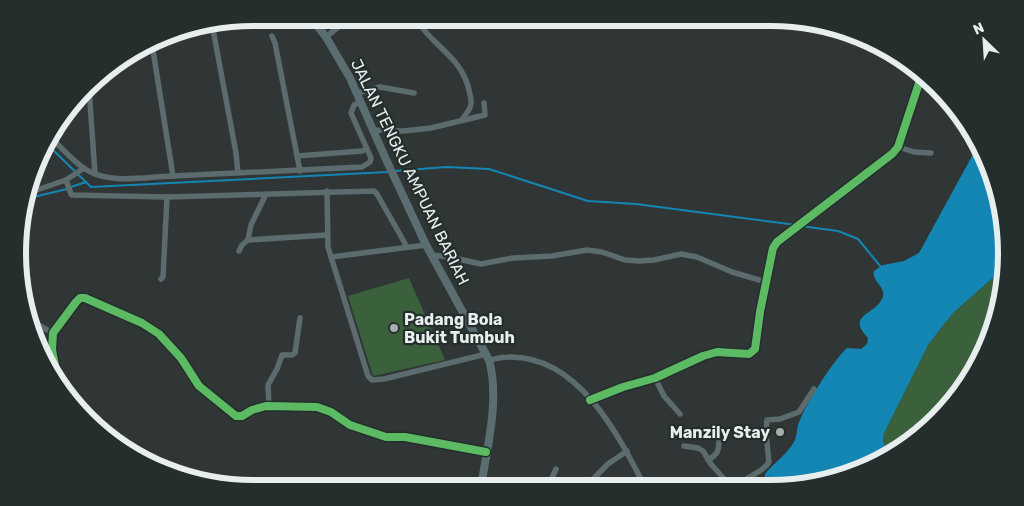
<svg xmlns="http://www.w3.org/2000/svg" width="1024" height="506" font-family="Rubik,sans-serif">
<rect width="100%" height="100%" fill="#303635"/>
<g fill="#3b603c">
<path d="M1006,266l-24,91 -31,46 -49,41 -6,4 -4,1 -5,-1 -3,-4 -2,-6 2,-5 44,-88 24,-31z"/>
<path d="M409,278l36,82 -72,16 -25,-80z"/>
</g>
<path fill="#1486b4" d="M977,147l17,30 12,89 -54,48 -24,31 -44,88c-1,5 -2,8 1,12 2,4 6,4 10,3 12,-4 44,-35 56,-45l-3,5 -46,41 -101,38h-32v-3l-4,-3v-7c9,-11 22,-20 29,-32 4,-8 2,-15 6,-22 7,-18 33,-59 47,-72l14,1 6,-5 1,-6c-22,-23 6,-23 14,-39 6,-12 -11,-17 -8,-28l9,-6 21,-4 15,-8z"/>
<g fill="none" stroke-linecap="round" stroke-linejoin="round">
<g stroke="#1486b4" stroke-width="2">
<path d="M48,145l43,42 297,-15"/>
<path d="M395,171l51,-4 43,2 99,32 48,3 160,21"/>
<path d="M71,187l15,-5"/>
<path d="M25,199l42,-10"/>
<path d="M801,226l37,5 20,8 23,28"/>
</g>
<g stroke="#5c6b6e" stroke-width="5.5">
<path d="M417,20c15,26 41,34 51,66 4,16 6,19 -5,32l1,2"/>
<path d="M212,24l24,129 2,20"/>
<path d="M272,36l3,7 25,128"/>
<path d="M326,37l16,-13 3,-6"/>
<path d="M89,88l6,86"/>
<path d="M357,93l23,-6 34,6"/>
<path d="M373,130l30,1 28,-3 54,-13 -1,-12"/>
<path d="M51,138c11,10 22,23 34,31 25,16 59,8 88,7l-21,-132"/>
<path d="M898,147l16,5 17,1"/>
<path d="M297,156l65,-5 5,-2"/>
<path d="M173,176l189,-9 8,-5 1,-4 -20,-45 3,-8 7,-3"/>
<path d="M66,180l5,14 1,1 95,2 -4,80 -2,2"/>
<path d="M327,191l1,56 40,129 4,4 12,-1 102,-25"/>
<path d="M28,193l38,-13 18,-12"/>
<path d="M167,197l207,-6 3,3 30,53"/>
<path d="M248,240l3,-15 15,-31"/>
<path d="M239,251l3,-6 6,-5 79,-5"/>
<path d="M432,255l17,2 32,7 32,-6 39,-2 35,-6 15,2 23,8 14,1 15,-1 27,-6 16,3 35,15 34,10"/>
<path d="M331,257l95,-12"/>
<path d="M31,321l22,12"/>
<path d="M39,348h13"/>
<path d="M489,360c6,-1 13,-3 19,-3 70,-2 110,77 137,130"/>
<path d="M655,378l9,18 16,18"/>
<path d="M58,380l-6,-30 1,-17 23,-31 4,-4h5l57,25 17,11 22,24 18,28 37,30h6l10,-6 14,-4 51,1 14,5 19,13 36,12h19l81,15"/>
<path d="M590,400l33,-13 32,-9 48,-22 14,-4 32,2 6,-5 5,-37 13,-64 4,-6 26,-20 89,-68 6,-7 23,-70"/>
<path d="M269,406l-1,-21 9,-16 5,-14h10l3,-2 5,-35"/>
<path d="M684,446l14,2 5,3 8,13 20,23"/>
<path d="M708,460c10,-6 11,-9 11,-20l9,-9"/>
<path d="M550,487v-5l6,-13"/>
<path d="M585,487l23,-23 19,-13"/>
<path d="M738,487c8,-12 24,-13 31,-25l-3,-29 1,-13 13,-1 19,-7 15,-23"/>
</g>
<path stroke="#5a6d71" stroke-width="8" d="M311,18l15,19 24,41 34,77 42,90 63,115c11,39 -2,88 -8,127"/>
<g stroke="#242e2d" stroke-width="11">
<g id="cycleway">
<path d="M58,380l-6,-30 1,-17 23,-31 4,-4h5l57,25 17,11 22,24 18,28 37,30h6l10,-6 14,-4 51,1 14,5 19,13 36,12h19l81,15"/>
<path d="M590,400l33,-13 32,-9 48,-22 14,-4 32,2 6,-5 5,-37 13,-64 4,-6 26,-20 89,-68 6,-7 23,-70"/>
</g>
</g>
<use href="#cycleway" stroke="#5cba63" stroke-width="8"/>
</g>
<g fill="#a8aead" stroke="#242e2d" stroke-width="2">
<circle cx="394" cy="328" r="5"/>
<circle cx="780" cy="432" r="5"/>
</g>
<g text-anchor="middle" dominant-baseline="central" stroke-width="4.5" stroke-linejoin="round" paint-order="stroke">
<g font-size="16" fill="#e8eeed" stroke="#242e2d">
<text transform="translate(410 172) rotate(64)">JALAN TENGKU AMPUAN BARIAH</text>
</g>
<g font-size="16" font-weight="bold" fill="#e8eeed" stroke="#242e2d" text-anchor="start">
<text x="404" y="319">Padang Bola<tspan x="404" dy="18">Bukit Tumbuh</tspan></text>
<text x="770" y="432" text-anchor="end">Manzily Stay</text>
</g>
</g>
<path d="M0 0H1024V506H0ZM253 26H771A227 227 0 0 1 998 253V253A227 227 0 0 1 771 480H253A227 227 0 0 1 26 253V253A227 227 0 0 1 253 26Z" fill="#242e2d" fill-rule="evenodd"/>
<path fill="none" stroke="#e8eeed" stroke-width="6" d="M253 26H771A227 227 0 0 1 998 253V253A227 227 0 0 1 771 480H253A227 227 0 0 1 26 253V253A227 227 0 0 1 253 26Z"/>
<g transform="translate(984 40) rotate(335)" stroke="#242e2d" stroke-width="4" paint-order="stroke">
<path d="M0-4L9 19L0 12L-9 19Z" fill="#e8eeed"/>
<text y="-8" font-size="14" font-weight="bold" text-anchor="middle" fill="#e8eeed">N</text>
</g>
</svg>
